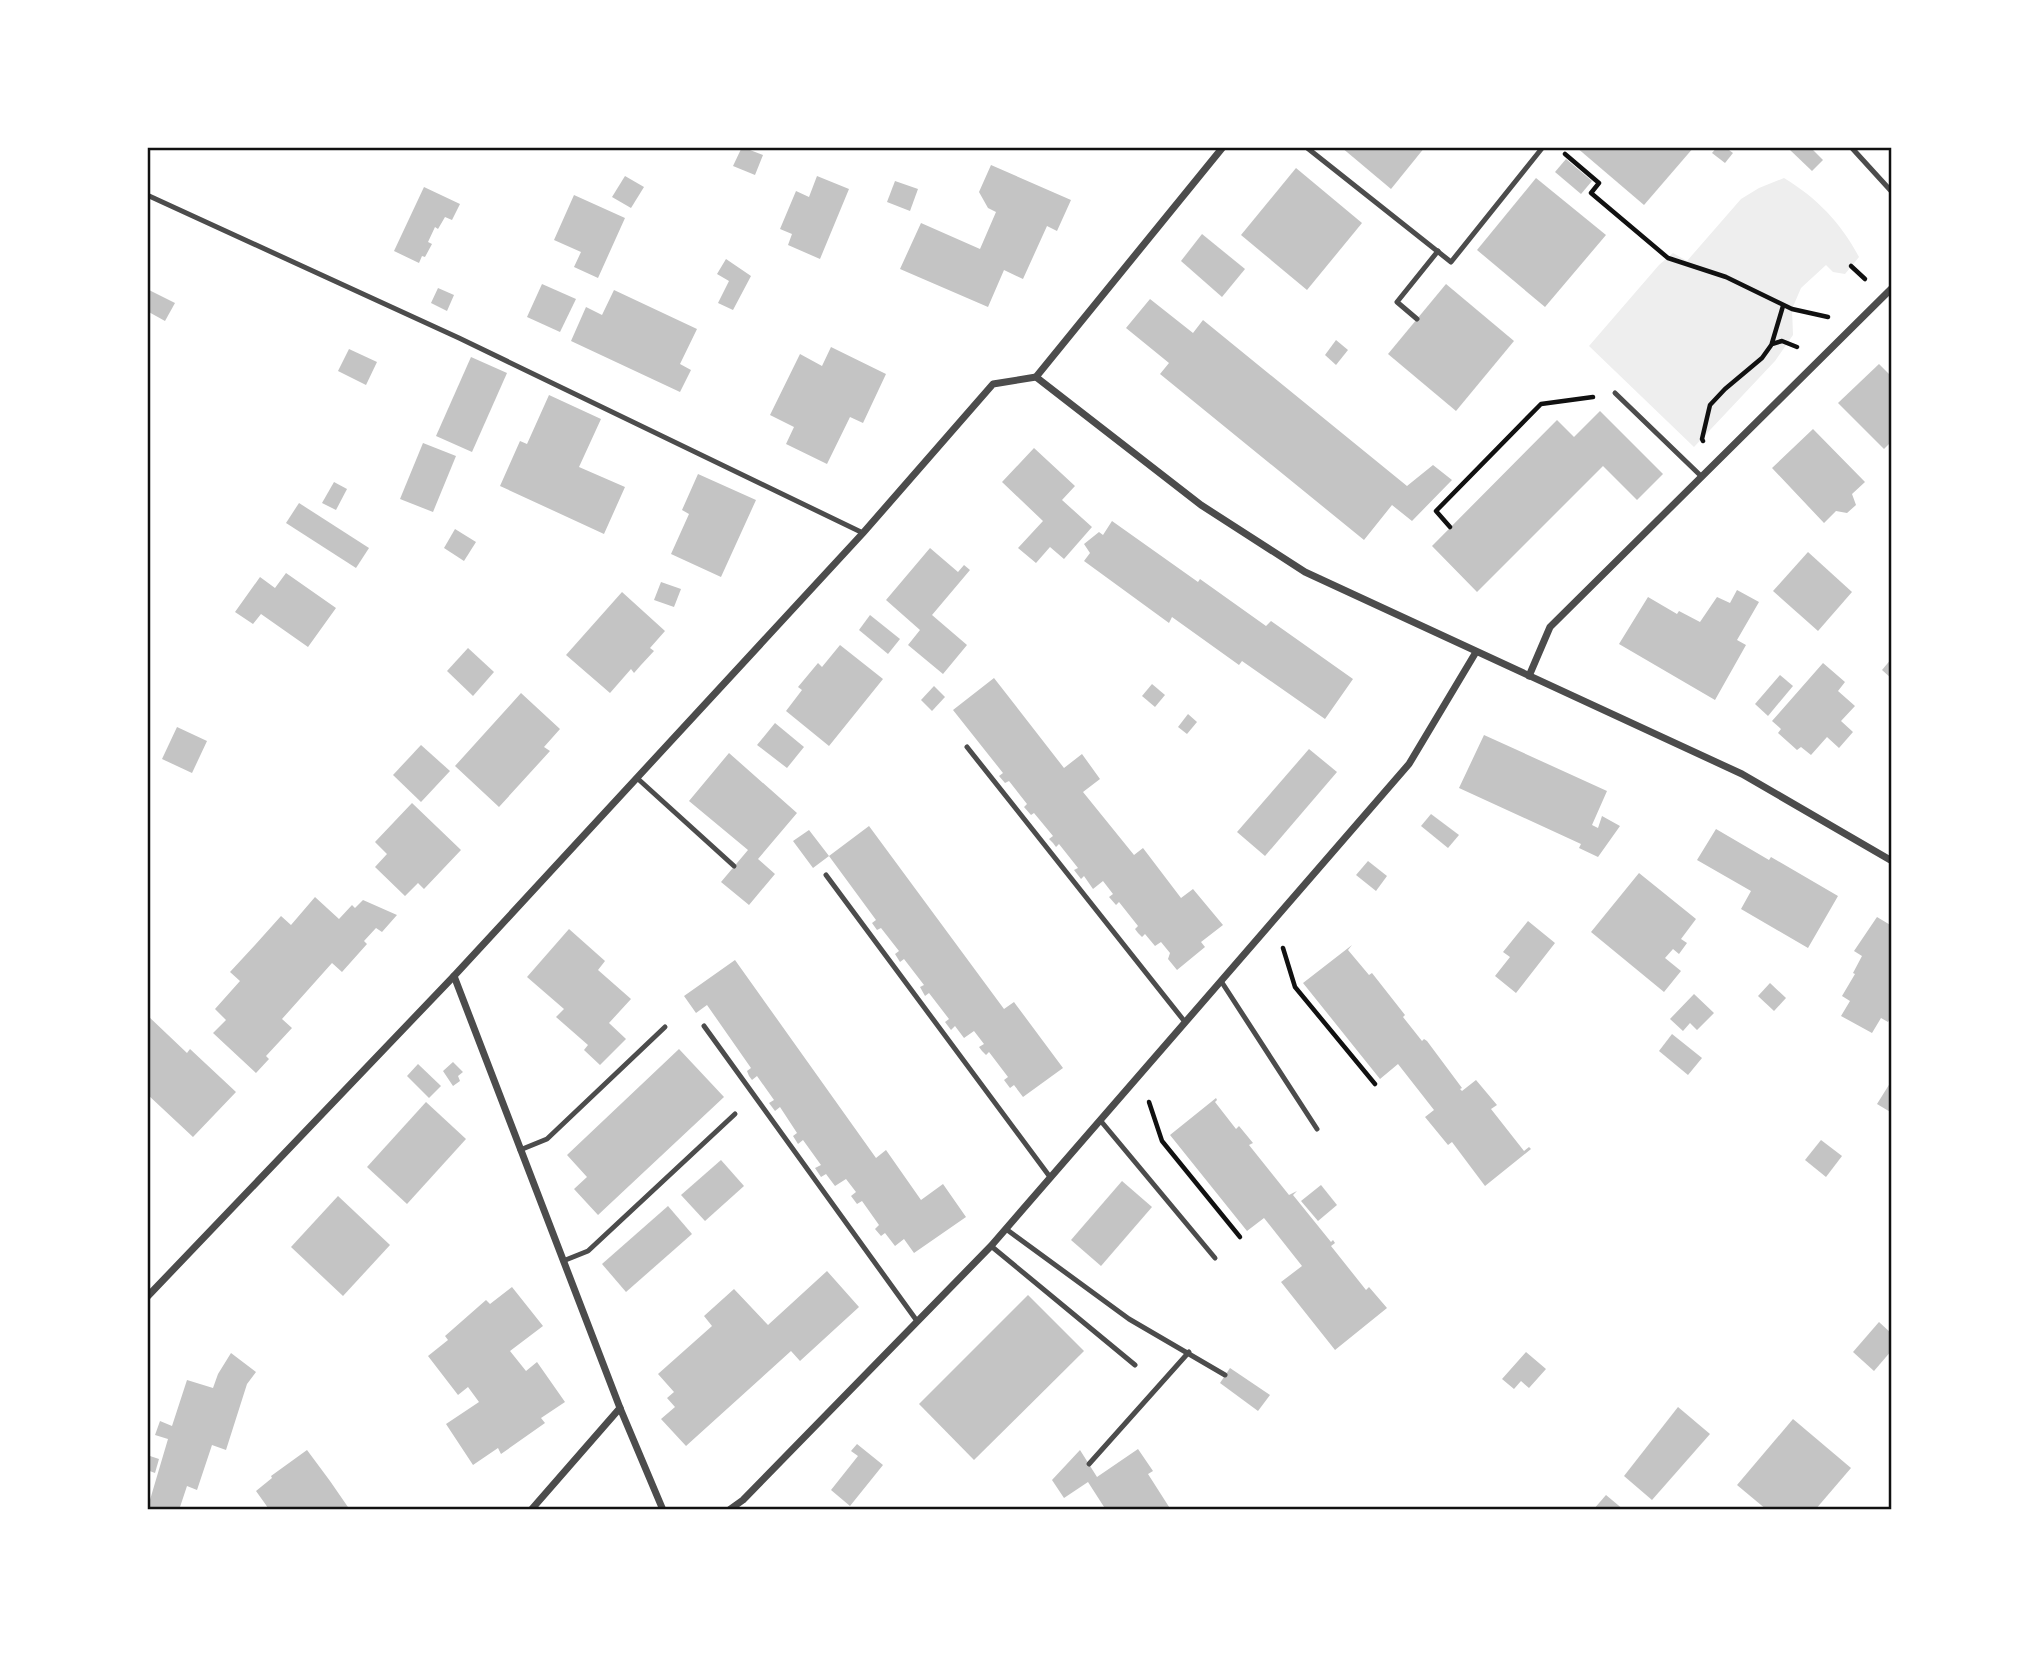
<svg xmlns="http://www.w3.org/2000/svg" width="2039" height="1657" font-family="'DM Sans',sans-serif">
<rect width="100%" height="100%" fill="#fff"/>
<path fill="#eee" d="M1784,178c33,20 57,45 75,79l-14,17 -12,-2 -7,-7 -25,23 -9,21 1,26 -18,26 -81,86 -105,-101 70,-81 14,-12 14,8 54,-62 18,-11z"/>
<g fill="#c4c4c4">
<path d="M742,147l21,8 -8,20 -22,-9z"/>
<path d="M1341,147h84l-34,42z"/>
<path d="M1576,147h118l-50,58z"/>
<path d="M1717,147h8l8,6 -8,10 -13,-10z"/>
<path d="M1790,147h20l13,13 -11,11 -23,-22z"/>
<path d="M1566,159l26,22 -11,13 -26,-22z"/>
<path d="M991,165l80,35 -14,31 -10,-5 -24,53 -19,-9 -16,37 -88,-38 21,-46 59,26 16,-37 -8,-4 -9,-16z"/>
<path d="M1296,168l66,55 -55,67 -66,-55z"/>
<path d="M625,176l19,11 -13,21 -19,-11z"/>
<path d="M817,176l32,13 -29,70 -32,-14 4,-11 -12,-5 16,-38 13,6z"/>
<path d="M1536,178l70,57 -61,72 -68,-57z"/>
<path d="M895,181l23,8 -8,22 -23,-9z"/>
<path d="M424,187l36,17 -8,16 -7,-3 -7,12 -3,-2 -7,15 4,2 -7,13 -3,-1 -3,7 -25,-12z"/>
<path d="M574,195l51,23 -27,60 -24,-11 7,-15 -27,-12z"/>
<path d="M1202,234l43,35 -23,28 -41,-36z"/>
<path d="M726,259l25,17 -18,34 -15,-7 11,-22 -12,-7z"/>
<path d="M542,284l34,15 -16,33 -33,-15z"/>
<path d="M1446,284l68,57 -58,70 -68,-57z"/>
<path d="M438,288l16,7 -7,16 -16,-8z"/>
<path d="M147,289l28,14 -10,18 -18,-10z"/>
<path d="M614,290l83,39 -17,35 11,6 -11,22 -109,-51 15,-34 16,8z"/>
<path d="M1150,299l43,34 10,-13 204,166 26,-21 19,15 -40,41 -20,-16 -28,35 -204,-166 9,-11 -43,-35z"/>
<path d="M1336,340l12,10 -12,15 -11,-10z"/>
<path d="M831,347l55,27 -23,49 -13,-6 -23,47 -41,-20 8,-17 -24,-12 30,-61 22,12z"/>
<path d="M349,349l28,13 -11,23 -28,-14z"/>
<path d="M471,357l36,16 -35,79 -36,-16z"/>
<path d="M1879,364l13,13v64l-8,8 -46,-46z"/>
<path d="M549,395l52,24 -22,48 46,20 -21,47 -104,-48 20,-45 7,3z"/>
<path d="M1600,411l63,63 -26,26 -34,-34 -126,126 -45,-46 125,-126 17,17z"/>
<path d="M1813,429l52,53 -13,12 4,11 -9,8 -11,-2 -12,12 -52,-55z"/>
<path d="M423,443l33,13 -23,56 -33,-13z"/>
<path d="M1034,448l41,38 -13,14 30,27 -28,32 -14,-12 -14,16 -18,-15 25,-27 -41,-39z"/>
<path d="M698,474l58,26 -35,77 -50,-23 18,-40 -7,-4z"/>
<path d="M334,482l13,7 -11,21 -14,-7z"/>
<path d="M299,503l70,45 -13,20 -70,-45z"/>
<path d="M1112,521l86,61 2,-3 66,47 5,-5 82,58 -28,40 -83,-58 -3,4 -67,-48 -3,6 -85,-62 6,-8 -6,-9 15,-12 4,3z"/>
<path d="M455,529l21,13 -12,19 -20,-13z"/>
<path d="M930,548l28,24 6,-7 6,5 -38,45 35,30 -24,29 -35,-29 12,-15 -34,-30z"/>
<path d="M1808,552l44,40 -34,39 -45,-40z"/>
<path d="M286,573l50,35 -28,39 -47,-33 -8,10 -18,-12 25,-35 15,11z"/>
<path d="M661,582l20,7 -7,18 -20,-7z"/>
<path d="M1737,590l22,12 -22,38 9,5 -31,55 -96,-56 29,-47 29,17 2,-3 21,11 17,-25 13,6z"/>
<path d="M622,592l43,39 -15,17 4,3 -13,14 -7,8 -3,-4 -21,24 -44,-38z"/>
<path d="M870,615l30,24 -12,15 -29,-24z"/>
<path d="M840,645l43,34 -54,67 -43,-35 16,-21 -4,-3 20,-24 4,4z"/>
<path d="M468,648l26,24 -21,24 -26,-25z"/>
<path d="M1892,658v21l-10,-9z"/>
<path d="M1823,663l22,19 -7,9 17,15 -14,15 12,11 -14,16 -12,-11 -16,18 -10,-8 -4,3 -19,-17 3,-4 -9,-8z"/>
<path d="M1780,675l13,11 -25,30 -13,-12z"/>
<path d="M994,678l70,90 18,-14 18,25 -17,13 51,63 9,-7 38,50 12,-9 30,36 -22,17 4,5 -28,23 -9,-11 2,-6 -9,-11 -6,4 -10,-12 -3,3 -4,-4 -3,-4 3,-3 -19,-24 -3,3 -7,-8 4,-3 -10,-13 -10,8 -9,-13 -3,3 -7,-9 4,-2 -19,-24 -3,3 -3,-4 -4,-4 4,-3 -19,-23 -3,2 -7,-8 3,-3 -18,-23 -4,2 -6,-7 4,-3 -50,-63z"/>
<path d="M1152,684l13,11 -10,12 -13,-11z"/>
<path d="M934,686l11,11 -13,14 -11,-11z"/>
<path d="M521,693l39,36 -16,18 6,4 -51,56 -44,-41z"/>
<path d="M1188,714l9,8 -10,12 -9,-7z"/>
<path d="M775,723l29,24 -17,21 -30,-23z"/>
<path d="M177,727l30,14 -15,32 -30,-14z"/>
<path d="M1484,735l123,56 -15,34 6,3 4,-12 18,10 -22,31 -19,-9 2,-4 -122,-56z"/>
<path d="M421,745l29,26 -29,31 -28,-27z"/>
<path d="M1309,749l28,23 -72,84 -28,-24z"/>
<path d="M729,753l68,60 -39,46 17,15 -26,31 -28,-23 27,-32 -59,-49z"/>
<path d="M412,803l49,47 -37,39 -6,-6 -13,13 -30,-29 12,-13 -12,-12z"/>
<path d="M1431,814l28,21 -11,13 -27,-22z"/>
<path d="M869,826l135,183 10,-7 49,66 -40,29 -9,-12 -4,3 -6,-8 4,-3 -19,-25 -3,3 -4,-4 -3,-4 5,-3 -10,-13 -10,7 -9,-12 -4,4 -6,-8 4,-3 -20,-26 -4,3 -5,-9 4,-2 -20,-26 -4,3 -5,-8 4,-3 -18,-23 -4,2 -5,-7 4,-3 -47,-64 -16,12 -20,-27 16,-11 20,26z"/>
<path d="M1716,829l53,31 2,-3 67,39 -30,52 -67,-39 10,-18 -54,-31z"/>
<path d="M1368,861l19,15 -11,15 -20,-16z"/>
<path d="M1639,873l57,46 -15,20 6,4 -8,11 -6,-5 -8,9 16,13 -17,21 -73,-60z"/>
<path d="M315,897l24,22 13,-14 3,3 8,-8 34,15 -15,17 -6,-4 -12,13 3,3 -25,28 -10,-9 -50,56 10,9 -26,28 3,3 -13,14 -43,-40 13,-13 -11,-11 25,-28 -10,-9 25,-27 26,-29 10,9z"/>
<path d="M1877,917l15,9v89l-4,7 -7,-4 -9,15 -31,-17 9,-15 -8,-5 13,-22 -2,-1 9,-17 -8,-5z"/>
<path d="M1528,921l27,22 -39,50 -21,-17 15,-19 -7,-5z"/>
<path d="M569,929l36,32 -7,9 33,29 -22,24 17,16 -26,26 -16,-15 4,-5 -32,-28 8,-8 -37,-32z"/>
<path d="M1352,945l-4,5 21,25 3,-2 33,42 -2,2 19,24 2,-2 3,2 35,47 -2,1 2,2 14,-11 21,25 -6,4 33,42 5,-4 2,2 -46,37 -33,-44 -4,3 -23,-28 9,-7 -36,-46 -18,15 -77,-96z"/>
<path d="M735,960l141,198 10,-8 35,50 22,-16 23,33 -52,36 -10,-14 -9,7 -10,-13 -4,3 -6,-7 4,-4 -17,-24 -5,3 -6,-8 5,-4 -10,-13 -11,7 -9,-12 -5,3 -6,-9 6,-3 -18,-25 -5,4 -5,-8 4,-3 -17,-26 -5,4 -6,-8 5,-3 -17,-24 -5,4 -3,-4 -2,-5 4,-3 -44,-63 -11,8 -12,-17z"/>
<path d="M1770,983l16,15 -12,13 -16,-15z"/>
<path d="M1694,994l20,19 -17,17 -7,-7 -7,8 -13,-12z"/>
<path d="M147,1015l40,38 3,-4 46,43 -43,45 -46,-43z"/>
<path d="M1672,1034l30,24 -14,17 -29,-24z"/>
<path d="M679,1049l45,48 -126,118 -24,-26 13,-12 -20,-22z"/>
<path d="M453,1062l10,10 -5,4 2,5 -7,5 -10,-15z"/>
<path d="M418,1064l23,22 -12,12 -22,-22z"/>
<path d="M1892,1080v33l-15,-9z"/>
<path d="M1216,1098l1,2 -2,2 21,27 3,-3 14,17 -4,2 40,50 8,-4 -4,4 38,47 2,-2 2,3 -4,3 35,44 3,-3 18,21 -52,42 -54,-68 21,-16 -38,-48 -17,13 -77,-96z"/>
<path d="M426,1102l40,37 -59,65 -40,-37z"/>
<path d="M1821,1140l21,16 -16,21 -21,-17z"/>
<path d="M721,1160l23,26 -39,35 -24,-26z"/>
<path d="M1122,1181l30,26 -51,59 -30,-26z"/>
<path d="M1321,1185l16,20 -19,16 -17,-20z"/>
<path d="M338,1196l52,49 -47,51 -52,-49z"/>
<path d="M668,1206l24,28 -66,58 -24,-28z"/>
<path d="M827,1271l32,36 -59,54 -9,-10 -105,95 -25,-27 14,-12 -8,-9 7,-6 -16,-18 54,-48 -8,-10 30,-27 34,36z"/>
<path d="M512,1287l31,39 -33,25 16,20 11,-9 28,40 -24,16 4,5 -44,31 -3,-6 -25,17 -27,-41 33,-22 -11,-15 -10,8 -30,-39 20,-16 -3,-4 41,-36 4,4z"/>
<path d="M1028,1295l56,56 -110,109 -55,-56z"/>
<path d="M1879,1322l13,12v16l-18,21 -21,-19z"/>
<path d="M1526,1352l20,17 -17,19 -8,-7 -7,8 -12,-10z"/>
<path d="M231,1353l25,19 -9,12 -21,66 -14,-5 -15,45 -10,-4 -8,24h-32l21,-71 -13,-4 5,-14 12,5 15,-46 26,8 5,-14z"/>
<path d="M1230,1368l40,27 -12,16 -38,-28z"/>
<path d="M1678,1407l32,27 -58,66 -28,-24z"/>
<path d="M1793,1419l58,49 -36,42h-48l-30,-25z"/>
<path d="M857,1444l26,21 -33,41 -19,-16 27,-34 -7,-5z"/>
<path d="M1138,1449l15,22 -5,3 23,36h-65l-18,-28 -24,16 -12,-18 28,-30 17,27z"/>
<path d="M307,1450l23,31 20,29h-81l-3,-5 -10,-14 16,-13 -1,-2z"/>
<path d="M147,1455l12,4 -4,14 -8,-3z"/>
<path d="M1606,1495l18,15h-31z"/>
</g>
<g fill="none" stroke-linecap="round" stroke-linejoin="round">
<g stroke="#111" stroke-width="4.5">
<path d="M1565,154l34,29 -8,10 77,65 58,19 66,32 36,8"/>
<path d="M1851,266l14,13"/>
<path d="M1772,343l11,-37"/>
<path d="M1703,441l-1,-2 8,-34 15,-16 37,-31 10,-14 10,-3 15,6"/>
<path d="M1450,527l-14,-16 105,-107 52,-7"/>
<path d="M1283,948l12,39 80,97"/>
<path d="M1149,1102l13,39 78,96"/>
</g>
<g stroke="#4c4c4c" stroke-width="5">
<path d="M1306,147l145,115 92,-115"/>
<path d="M1851,147l41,45"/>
<path d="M147,148v-1"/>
<path d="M147,195l312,143 404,195"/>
<path d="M1417,319l-20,-17 41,-51"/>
<path d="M1615,393l86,83"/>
<path d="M967,747l218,275"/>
<path d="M637,778l97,88"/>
<path d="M826,875l224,302"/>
<path d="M1221,981l96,148"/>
<path d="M704,1026l213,295"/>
<path d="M1100,1120l115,138"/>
<path d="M520,1150l27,-11 118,-112"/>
<path d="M1006,1229l123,90 96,56"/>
<path d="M991,1246l144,119"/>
<path d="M563,1261l25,-10 147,-137"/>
<path d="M1089,1464l100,-112"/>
</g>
<g stroke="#4c4c4c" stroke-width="7">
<path d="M1036,377l165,128 104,67 437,202 150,87"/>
<path d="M1529,676l21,-49 342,-339"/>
<path d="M454,976l166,432 43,102"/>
<path d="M147,1297l307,-321 409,-443 130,-149 43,-7 187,-230"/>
<path d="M531,1510l89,-102"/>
<path d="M729,1510l14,-10 248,-254 230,-265 188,-217 67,-112"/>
</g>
</g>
<rect width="2039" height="1657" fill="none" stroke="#ffffff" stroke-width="298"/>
<rect x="149" y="149" width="1741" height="1359" fill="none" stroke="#111" stroke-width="2.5"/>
</svg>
